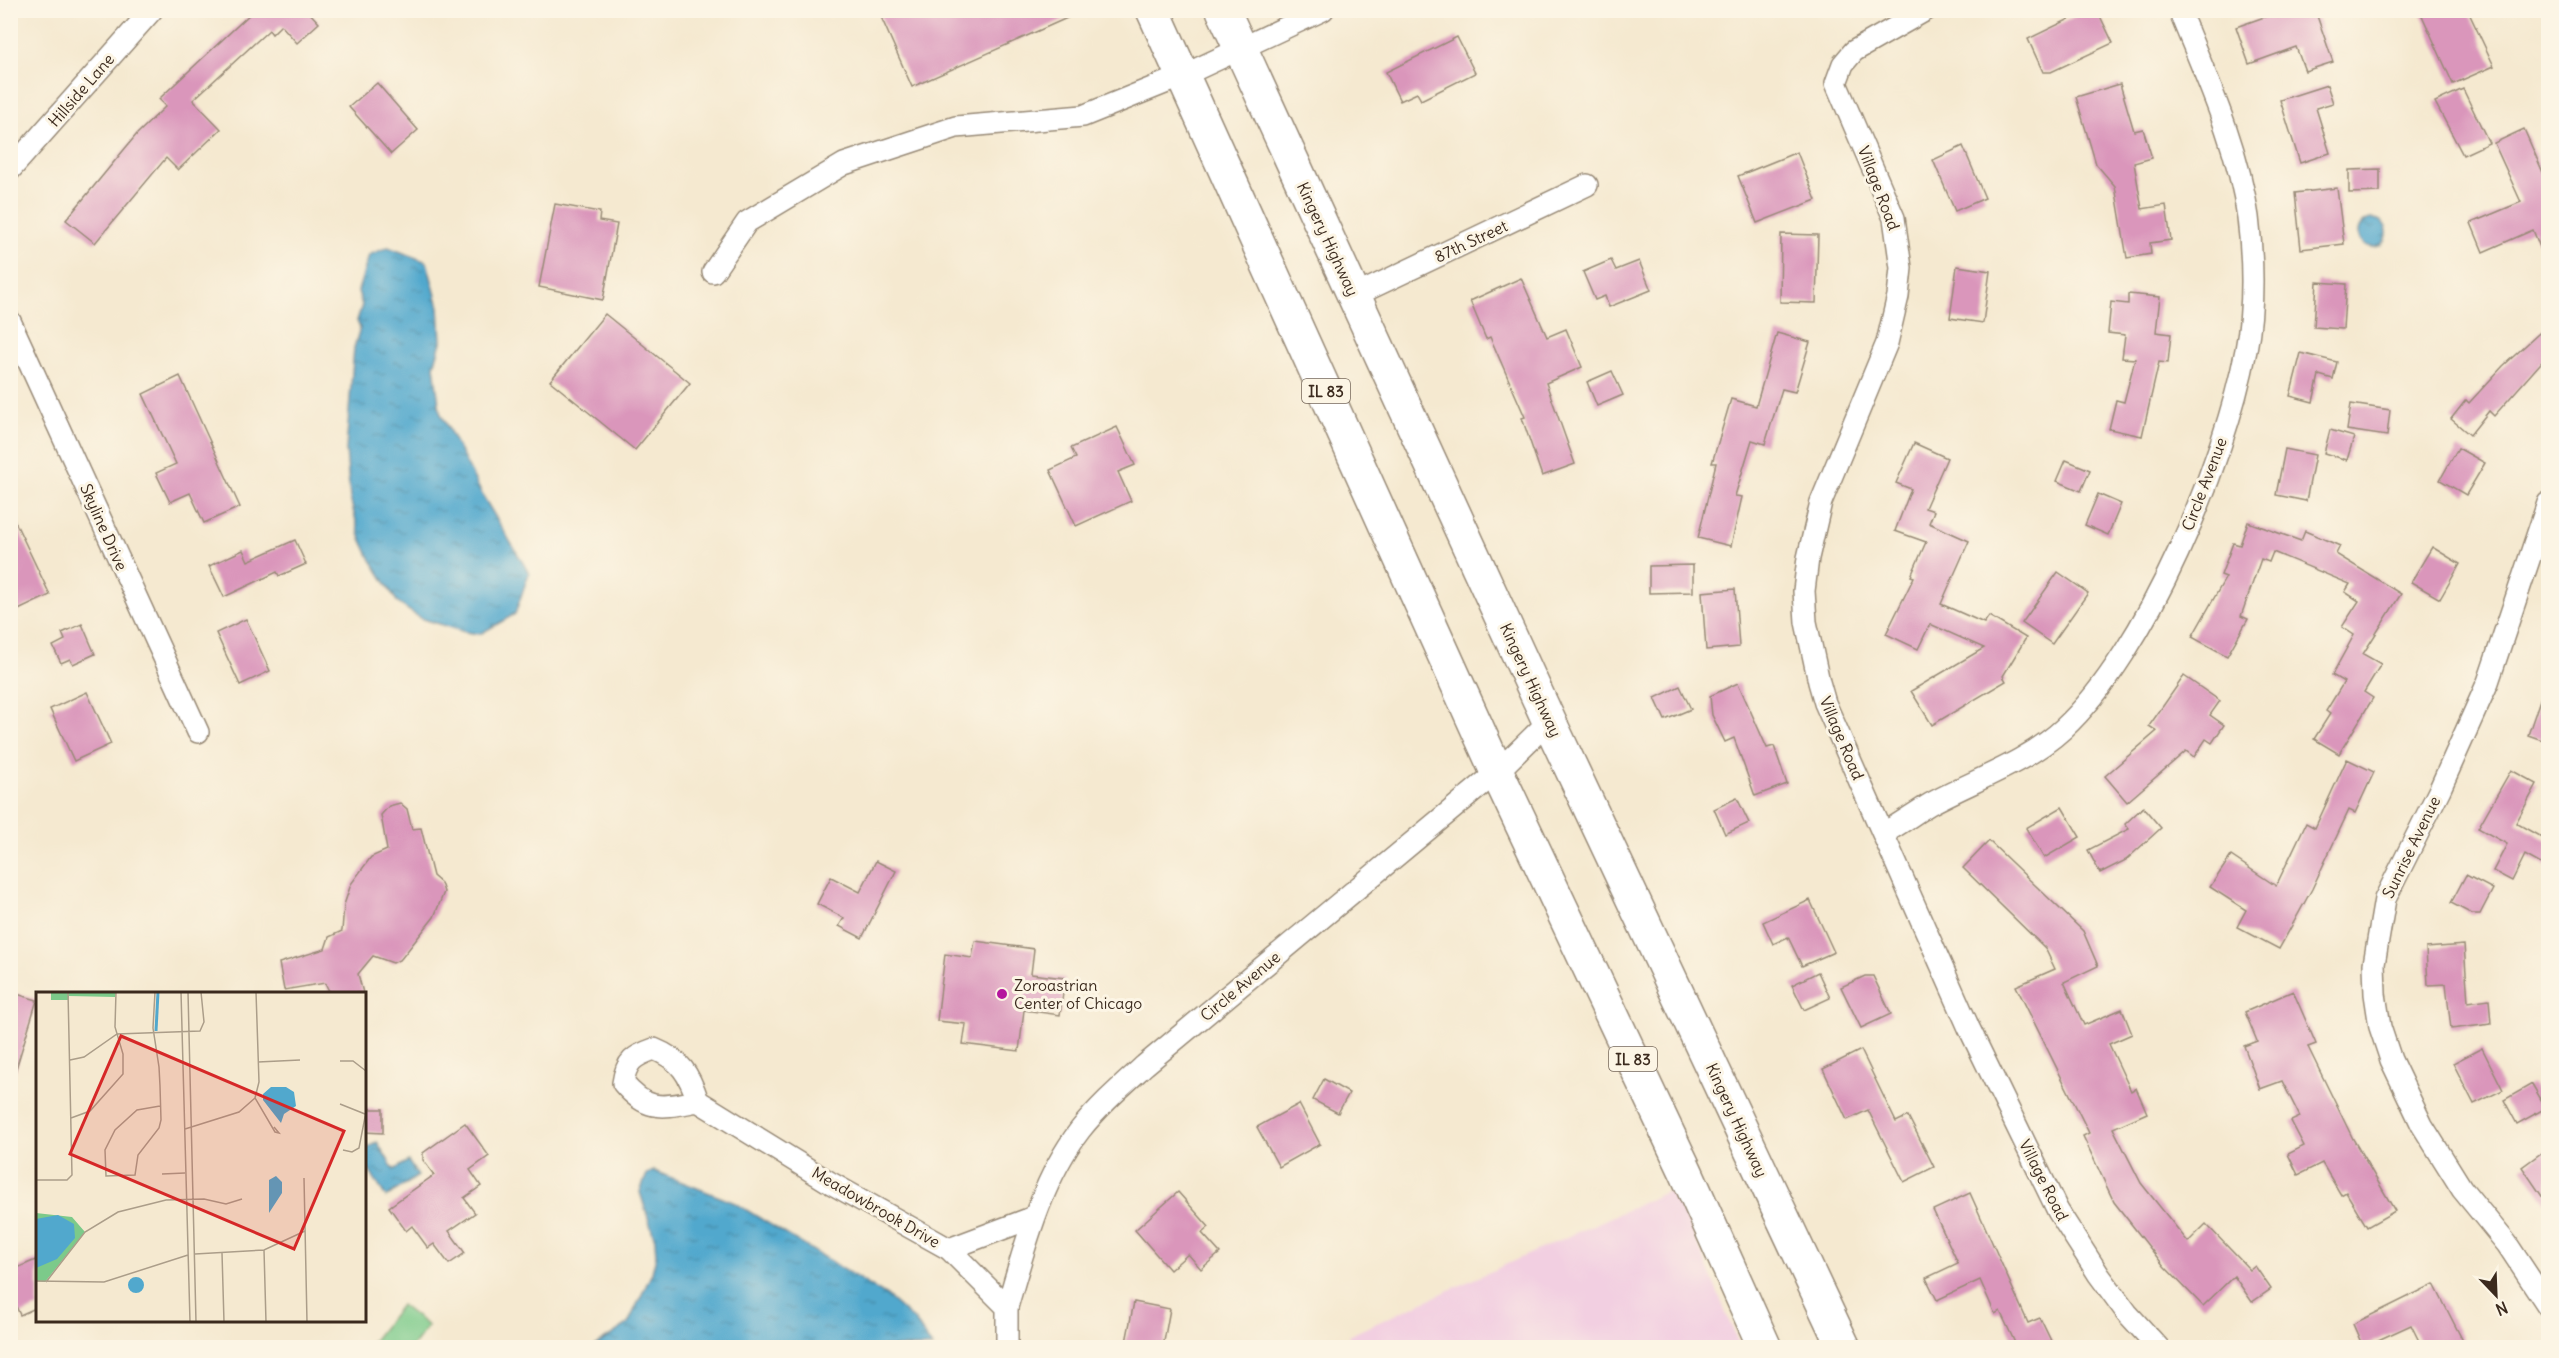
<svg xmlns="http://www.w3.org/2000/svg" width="2559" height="1358" font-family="Delius,sans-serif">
<defs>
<pattern id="water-ripples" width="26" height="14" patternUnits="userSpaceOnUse" patternTransform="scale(1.5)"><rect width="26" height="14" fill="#51a8cd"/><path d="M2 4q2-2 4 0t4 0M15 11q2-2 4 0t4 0" fill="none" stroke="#4489a6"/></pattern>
</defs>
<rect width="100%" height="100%" fill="#fcf5e5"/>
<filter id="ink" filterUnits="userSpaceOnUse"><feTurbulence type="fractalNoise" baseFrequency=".0167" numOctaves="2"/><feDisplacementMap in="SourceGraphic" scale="12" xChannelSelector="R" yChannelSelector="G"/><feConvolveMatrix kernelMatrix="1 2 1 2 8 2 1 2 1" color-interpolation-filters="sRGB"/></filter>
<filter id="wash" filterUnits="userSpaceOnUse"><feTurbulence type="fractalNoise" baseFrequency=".008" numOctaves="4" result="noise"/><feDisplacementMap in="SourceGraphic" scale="24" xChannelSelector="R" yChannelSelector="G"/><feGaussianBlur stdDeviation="1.35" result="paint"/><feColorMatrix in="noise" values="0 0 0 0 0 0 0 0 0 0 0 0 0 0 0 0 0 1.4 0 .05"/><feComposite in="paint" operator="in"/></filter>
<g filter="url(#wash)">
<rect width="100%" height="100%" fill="#f5e9d0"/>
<path fill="#f2cfe1" d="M1675,1188l65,159 -387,1 -5,-12z"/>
<path fill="#7cca8a" stroke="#5c7a54" stroke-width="1.5" d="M401,1305l27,21 -16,21h-44z"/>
<g fill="url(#water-ripples)" stroke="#466976" stroke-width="1.5">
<circle cx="2373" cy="233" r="14"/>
<path d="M388,247l39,15 12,45 2,35 -7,24 6,46 44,86 45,75 -14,41 -35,20 -15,-2 -45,-14 -22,-15 -27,-43 -11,-24 -10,-38 -4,-48 8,-102 6,-20 -3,-7 5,-16 -4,-14 11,-36z"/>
<path d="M377,1142l17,28 14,-9 10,15 -32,21 -21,-33v-14z"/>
<path d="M654,1171l81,32 152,93 28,25 17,26h-339l35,-23 24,-51 4,-17 -1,-16 -15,-48 7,-18z"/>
</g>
<g id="blocks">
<g fill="#da96bb">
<path d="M251,10h56l12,13 -22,20 -16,-18 -9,9 -3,-4 -76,70 28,29 -43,41 -12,-12 -71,85 -29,-23 71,-86 29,-28 -7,-7 93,-87z"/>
<path d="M878,10h207l-173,77z"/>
<path d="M2088,10h9l16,33 -62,29h-8l-15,-33z"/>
<path d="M2284,10h31l18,52 -28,9 -9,-24 -47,17 -13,-37z"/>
<path d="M2420,11h48l26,55 -41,18z"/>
<path d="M1457,37l18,36 -54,27 -4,-7 -17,8 -14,-29z"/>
<path d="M377,83l41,47 -27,24 -42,-47z"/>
<path d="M2120,84l14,47 9,-2 9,29 -18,5 8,46 24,-4 5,35 -21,3 1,11 -24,4 -12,-72 -19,-22 -20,-67z"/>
<path d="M2327,85l6,18 -17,5 14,45 -30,10 -20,-63z"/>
<path d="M2463,89l26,54 -26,12 -28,-53z"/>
<path d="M2524,129l24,55v83l-15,-37 -50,22 -12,-29 50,-21 -27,-59z"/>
<path d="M1963,146l22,52 -30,13 -22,-51z"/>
<path d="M1797,152l19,48 -59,23 -19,-47z"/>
<path d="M2380,169v23l-31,1v-23z"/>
<path d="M2337,188l7,56 -43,5 -6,-56z"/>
<path d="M555,204l45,8 -1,9 18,3 -14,76 -64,-13z"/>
<path d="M1781,234l37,1 -2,68 -36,-1z"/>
<path d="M1611,260l5,10 23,-9 12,29 -42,17 -4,-11 -10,4 -12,-28z"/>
<path d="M1957,266l33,5 -7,52 -33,-5z"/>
<path d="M1521,278l26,59 19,-8 16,38 -36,16 29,81 -33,12 -20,-58 3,-1 -35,-80 -4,2 -16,-38z"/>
<path d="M2317,282l29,2 -3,45 -29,-2z"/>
<path d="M2128,294l32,3 -4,35 15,2 -3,29 -9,-1 -17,74 -33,-7 7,-29 8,2 11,-43 -13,-1 3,-23 -17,-2 3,-31 17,2z"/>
<path d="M605,314l85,69 -55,67 -85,-69z"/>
<path d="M2548,325v30l-54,61 -5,-5 -19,24 -19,-16 15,-19 3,3 34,-37z"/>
<path d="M1777,333l33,9 -15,50 -13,-3 -17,55 -13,-4 -17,56 7,1 -11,49 -33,-8 18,-75h-4l19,-64 25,7z"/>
<path d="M2301,353l36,9 -4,17 -14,-4 -6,27 -23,-6z"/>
<path d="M1612,371l11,24 -26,11 -10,-24z"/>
<path d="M180,376l60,131 -36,16 -14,-30 -20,9 -14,-29 20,-9 -33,-70z"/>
<path d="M2351,404l39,6 -3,26 -40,-6z"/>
<path d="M1117,427l18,38 -17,7 13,29 -55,25 -26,-56 26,-12 -5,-10z"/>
<path d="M2330,430l24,7 -7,23 -23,-7z"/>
<path d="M1914,443l33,15 -22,50 9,3 -5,12 40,18 -28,63 43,19 5,-7 37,22 -23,38 3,5 -74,44 -21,-34 73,-43 -54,-24 -12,25 -32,-15 28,-57 -3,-1 15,-34 -31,-11 16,-42 -15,-6z"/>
<path d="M2458,448l27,15 -19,32 -26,-15z"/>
<path d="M2285,449l30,6 -9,46 -30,-6z"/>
<path d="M2066,460l24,10 -9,21 -24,-10z"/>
<path d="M2098,494l23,10 -13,31 -23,-10z"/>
<path d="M10,511l40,84 -40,19z"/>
<path d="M2248,522l53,19 4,-10 35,15 -4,8 65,40 -38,60 18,10 -17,28 9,6 -34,56 -25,-15 16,-25 -4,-3 18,-29 -12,-7 22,-40 -12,-8 17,-26 -14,-9 5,-8 -77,-32 -4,10 -8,-3 -20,57 7,3 -21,37 -35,-19 34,-60 -5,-2 12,-32 7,2z"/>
<path d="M295,540l11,24 -27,12 -2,-4 -53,25 -15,-31 34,-16 5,11z"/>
<path d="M2432,547l28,17 -20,35 -29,-17z"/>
<path d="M1693,565v27l-44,1v-27z"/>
<path d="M2058,572l30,21 -36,51 -30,-21z"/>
<path d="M1735,589l4,58 -33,3 -4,-58z"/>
<path d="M246,619l24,52 -30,14 -24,-52z"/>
<path d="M82,624l13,30 -22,10 -3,-5 -9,4 -8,-17 12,-6 -3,-7z"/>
<path d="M2184,676l36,25 -10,14 14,10 -12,18 -6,-4 -12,18 -8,-6 -59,51 -22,-26 52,-45 -8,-5z"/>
<path d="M1738,683l29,65 7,-2 13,38 -32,12 -21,-58 -9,4 -13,-27 -2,-19z"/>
<path d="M2545,685h3v57l-20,-7z"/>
<path d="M1680,686l11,23 -26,11 -10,-22z"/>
<path d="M87,692l24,52 -37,17 -24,-52z"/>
<path d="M2347,759l27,13 -19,41 -6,-3 -37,79 -33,60 -42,-22 9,-17 -36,-23 21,-31 45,30 30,-63 9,5z"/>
<path d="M2511,770l26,14 -21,39 32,18v27l-23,-13 -13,26 -19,-10 14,-27 -29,-16z"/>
<path d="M1737,798l12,25 -24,11 -11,-25z"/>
<path d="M400,803l7,6 5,20 9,-1 12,48 8,7 3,9 -10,25 -33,42 -8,4 -20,-7 -15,18 5,19h-33l-5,-10 -41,7 -5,-27 46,-14 4,-12 13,-6 2,-26 7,-21 20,-27 16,-7 -6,-35 8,-9z"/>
<path d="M2062,807l18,30 -36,21 -18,-30z"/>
<path d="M2143,807l18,21 -35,32 -26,13 -12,-23 41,-21 -4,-5z"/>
<path d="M1989,841l94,90 15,35 -34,16 20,43 38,-16 10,25 -23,10 22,47 5,-3 11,25 -34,15 28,55 47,59 18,-18 44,46 5,-4 16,23 -19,13 -18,-26 -31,30 -39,-40 -50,-64 -31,-66 6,-3 -73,-147 39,-17 -10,-21 -82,-80z"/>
<path d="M876,861l20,10 -34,67 -23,-12 5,-8 -27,-14 14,-27 29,15z"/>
<path d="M2466,875l27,14 -13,25h-8l-21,-11z"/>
<path d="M1810,900l24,52 -32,14 -14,-29 -15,7 -10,-22z"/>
<path d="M975,941l59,8 -3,25 34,4 -5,37 -36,-5 -5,41 -56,-7 3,-20 -29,-3 8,-67 27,4z"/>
<path d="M2464,945l4,57 21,-3 2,25 -40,5 -5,-45 -18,1 -2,-37z"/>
<path d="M1818,972l12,26 -26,12 -12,-25z"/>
<path d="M1865,976h8l18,38 -30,14 -20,-41z"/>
<path d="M2293,991l23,53 -8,3 45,92 42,72 -28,16 -21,-35 -5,3 -19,-32 -24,12 -10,-21 16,-8 -13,-25 9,-4 -18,-36 -22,8 -16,-43 13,-5 -12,-29z"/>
<path d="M10,992l27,8 -22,72 -5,-1z"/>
<path d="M2482,1048l21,42 -29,14 -21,-41z"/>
<path d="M1861,1050l35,72 12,-6 26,51 -30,15 -36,-72 -21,10 -24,-51z"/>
<path d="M1324,1079l25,14 -11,20 -25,-13z"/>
<path d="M2532,1084l14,24 -29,16 -13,-24z"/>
<path d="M1299,1104l21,40 -41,23 -22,-40z"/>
<path d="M364,1109h19v24l-19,-1z"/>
<path d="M465,1123l24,33 -19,14 11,16 -17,12 11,15 -26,18 16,22 -16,11 -15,-20 -6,4 -16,-22 -6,5 -17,-24 45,-32 -11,-15v-7z"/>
<path d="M2548,1148v57l-26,-38z"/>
<path d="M1178,1192l31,35 -7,6 18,20 -19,16 -13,-15 -18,16 -35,-40z"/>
<path d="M1970,1193l58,130 12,-5 14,29h-37l-17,-36 -5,3 -15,-34 -43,20 -11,-22 32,-15 -25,-53z"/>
<path d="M38,1259v48l-18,8 -10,-22v-22z"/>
<path d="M2434,1284l32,63h-44l-11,-22 -48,22 -10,-23z"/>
<path d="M1134,1302l36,7 -7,38h-38z"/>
</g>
</g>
</g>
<g filter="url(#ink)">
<use href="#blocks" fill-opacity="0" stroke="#988a77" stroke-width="1.5"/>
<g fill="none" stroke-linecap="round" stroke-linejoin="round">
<g stroke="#988a77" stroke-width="24">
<g id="minor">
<path d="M1926,10l-72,41 -11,13 -7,19 58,135 7,50 -3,28 -11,47 -66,159 -13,56 -4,33 2,31 13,60 6,21 144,325 89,183 41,64 28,38 32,35"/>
<path d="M10,170l142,-160"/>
<path d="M713,272l34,-50 97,-58 112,-37 127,-11 99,-40 141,-66"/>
<path d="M1354,296l233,-111"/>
<path d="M10,321l188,411"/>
<path d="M2548,503l-60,179 -48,107 -55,110 -11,65 1,30 5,33 11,33 31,65 40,64 45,55 41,62"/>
<path d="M1884,833c16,-9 31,-20 46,-29 44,-24 96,-41 133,-75 84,-77 162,-268 183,-379 8,-42 7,-91 2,-133 -10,-72 -42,-140 -69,-207"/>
<path d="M698,1101c-35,6 -50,12 -75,-18 3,-22 11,-27 31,-34 27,11 35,25 44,52l131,81 120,67 58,58v41"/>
<path d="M949,1249l85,-32"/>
<path d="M1007,1307c18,-61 34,-126 73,-177 19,-24 42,-44 65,-65l352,-293 52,-51"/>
</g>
</g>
<g stroke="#988a77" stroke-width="36">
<g id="primary">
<path d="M1153,10l344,762 189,400 79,176"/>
<path d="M1223,10l326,711 295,627"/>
</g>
</g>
<use href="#minor" stroke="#fff" stroke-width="21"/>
<use href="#primary" stroke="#fff" stroke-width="33"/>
</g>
</g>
<circle fill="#b5179e" stroke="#fcf5e5" stroke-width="2" cx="1002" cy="994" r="6"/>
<g text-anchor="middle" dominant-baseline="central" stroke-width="6" stroke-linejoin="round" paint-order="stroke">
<g fill="#fcf5e5" stroke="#75675a" stroke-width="1.5">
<rect x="1302" y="379" width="48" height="24" rx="4.5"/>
<rect x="1609" y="1047" width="48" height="24" rx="4.5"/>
</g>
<g font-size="15" font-weight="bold" fill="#3b2a1e">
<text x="1326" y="391">IL 83</text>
<text x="1633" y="1059">IL 83</text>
</g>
<g font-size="16" fill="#3b2a1e" stroke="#fcf5e5">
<text transform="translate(81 90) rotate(-49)">Hillside Lane</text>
<text transform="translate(1879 188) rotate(69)">Village Road</text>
<text transform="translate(1328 239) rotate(65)">Kingery Highway</text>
<text transform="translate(1471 241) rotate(-25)">87th Street</text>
<text transform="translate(2204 484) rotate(-69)">Circle Avenue</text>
<text transform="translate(104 527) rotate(66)">Skyline Drive</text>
<text transform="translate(1531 680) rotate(65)">Kingery Highway</text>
<text transform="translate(1842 738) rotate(67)">Village Road</text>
<text transform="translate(2411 847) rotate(-64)">Sunrise Avenue</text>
<text transform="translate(1240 986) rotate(-40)">Circle Avenue</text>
<text transform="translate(1737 1120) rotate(65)">Kingery Highway</text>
<text transform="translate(2044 1180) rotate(63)">Village Road</text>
<text transform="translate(876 1207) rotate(30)">Meadowbrook Drive</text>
</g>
<g font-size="16" fill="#3b2a1e" stroke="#fcf5e5" text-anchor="start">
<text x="1014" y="985">Zoroastrian<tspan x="1014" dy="18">Center of Chicago</tspan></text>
</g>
</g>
<g transform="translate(36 992)">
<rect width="330" height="330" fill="#f5e9d0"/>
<path d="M15,0h65l-1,5 -46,-1 -1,4h-17zM0,221l36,4 13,15 -40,50 -9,-1z" fill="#7cca8a"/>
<path d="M235,95h15l8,5 2,14 -12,8 -3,9 -18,-23v-6zM240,184l6,6v11l-13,20v-33zM22,223l16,9 1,14 -18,21 -21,9v-49zM92 293a8 8 0 1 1 16 0a8 8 0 1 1-16 0Z" fill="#51a8cd"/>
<path fill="none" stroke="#51a8cd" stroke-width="3" d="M120,39l2,-39"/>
<path fill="none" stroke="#ab9d89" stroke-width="1.5" d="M119,0l-2,36 6,39 1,19 1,34 -2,8 -21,27 -3,20 -29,1 -1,-26 10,-20 22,-20 23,-4M145,0l9,330M152,0l8,330M220,0l3,90 -4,16 20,34 4,1 -5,-6M34,68l14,-3 33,-23 83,-3 4,-9 -3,-30M304,69h13l13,10M222,70l42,-2M304,112l25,10M35,126l19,-7 33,-37v-20l-8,-27 1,-35M149,137l54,-17 16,-14M307,158l9,2 7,-4 7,-36M126,182l23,-1M268,186l3,144M0,188h31l5,-5 -4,-183M228,258l2,72M186,261l2,69M159,262l69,-4 41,-19M0,289l68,1 84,-27M10,290l39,-50 33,-20 48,-12 38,-1 22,5 16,-5"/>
<path fill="#d62828" fill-opacity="0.15" stroke="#d62828" stroke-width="3" d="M85,44l223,95 -50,118 -224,-95z"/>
<rect width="330" height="330" fill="none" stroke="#3b2a1e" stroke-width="3"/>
</g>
<rect width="2559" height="1358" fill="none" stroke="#fcf5e5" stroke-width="36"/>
<g transform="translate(2496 1295) rotate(157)" stroke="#fcf5e5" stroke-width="4.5" paint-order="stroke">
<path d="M0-4.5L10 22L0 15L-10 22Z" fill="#3b2a1e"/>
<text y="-9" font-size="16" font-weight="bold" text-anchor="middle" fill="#3b2a1e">N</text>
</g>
</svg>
